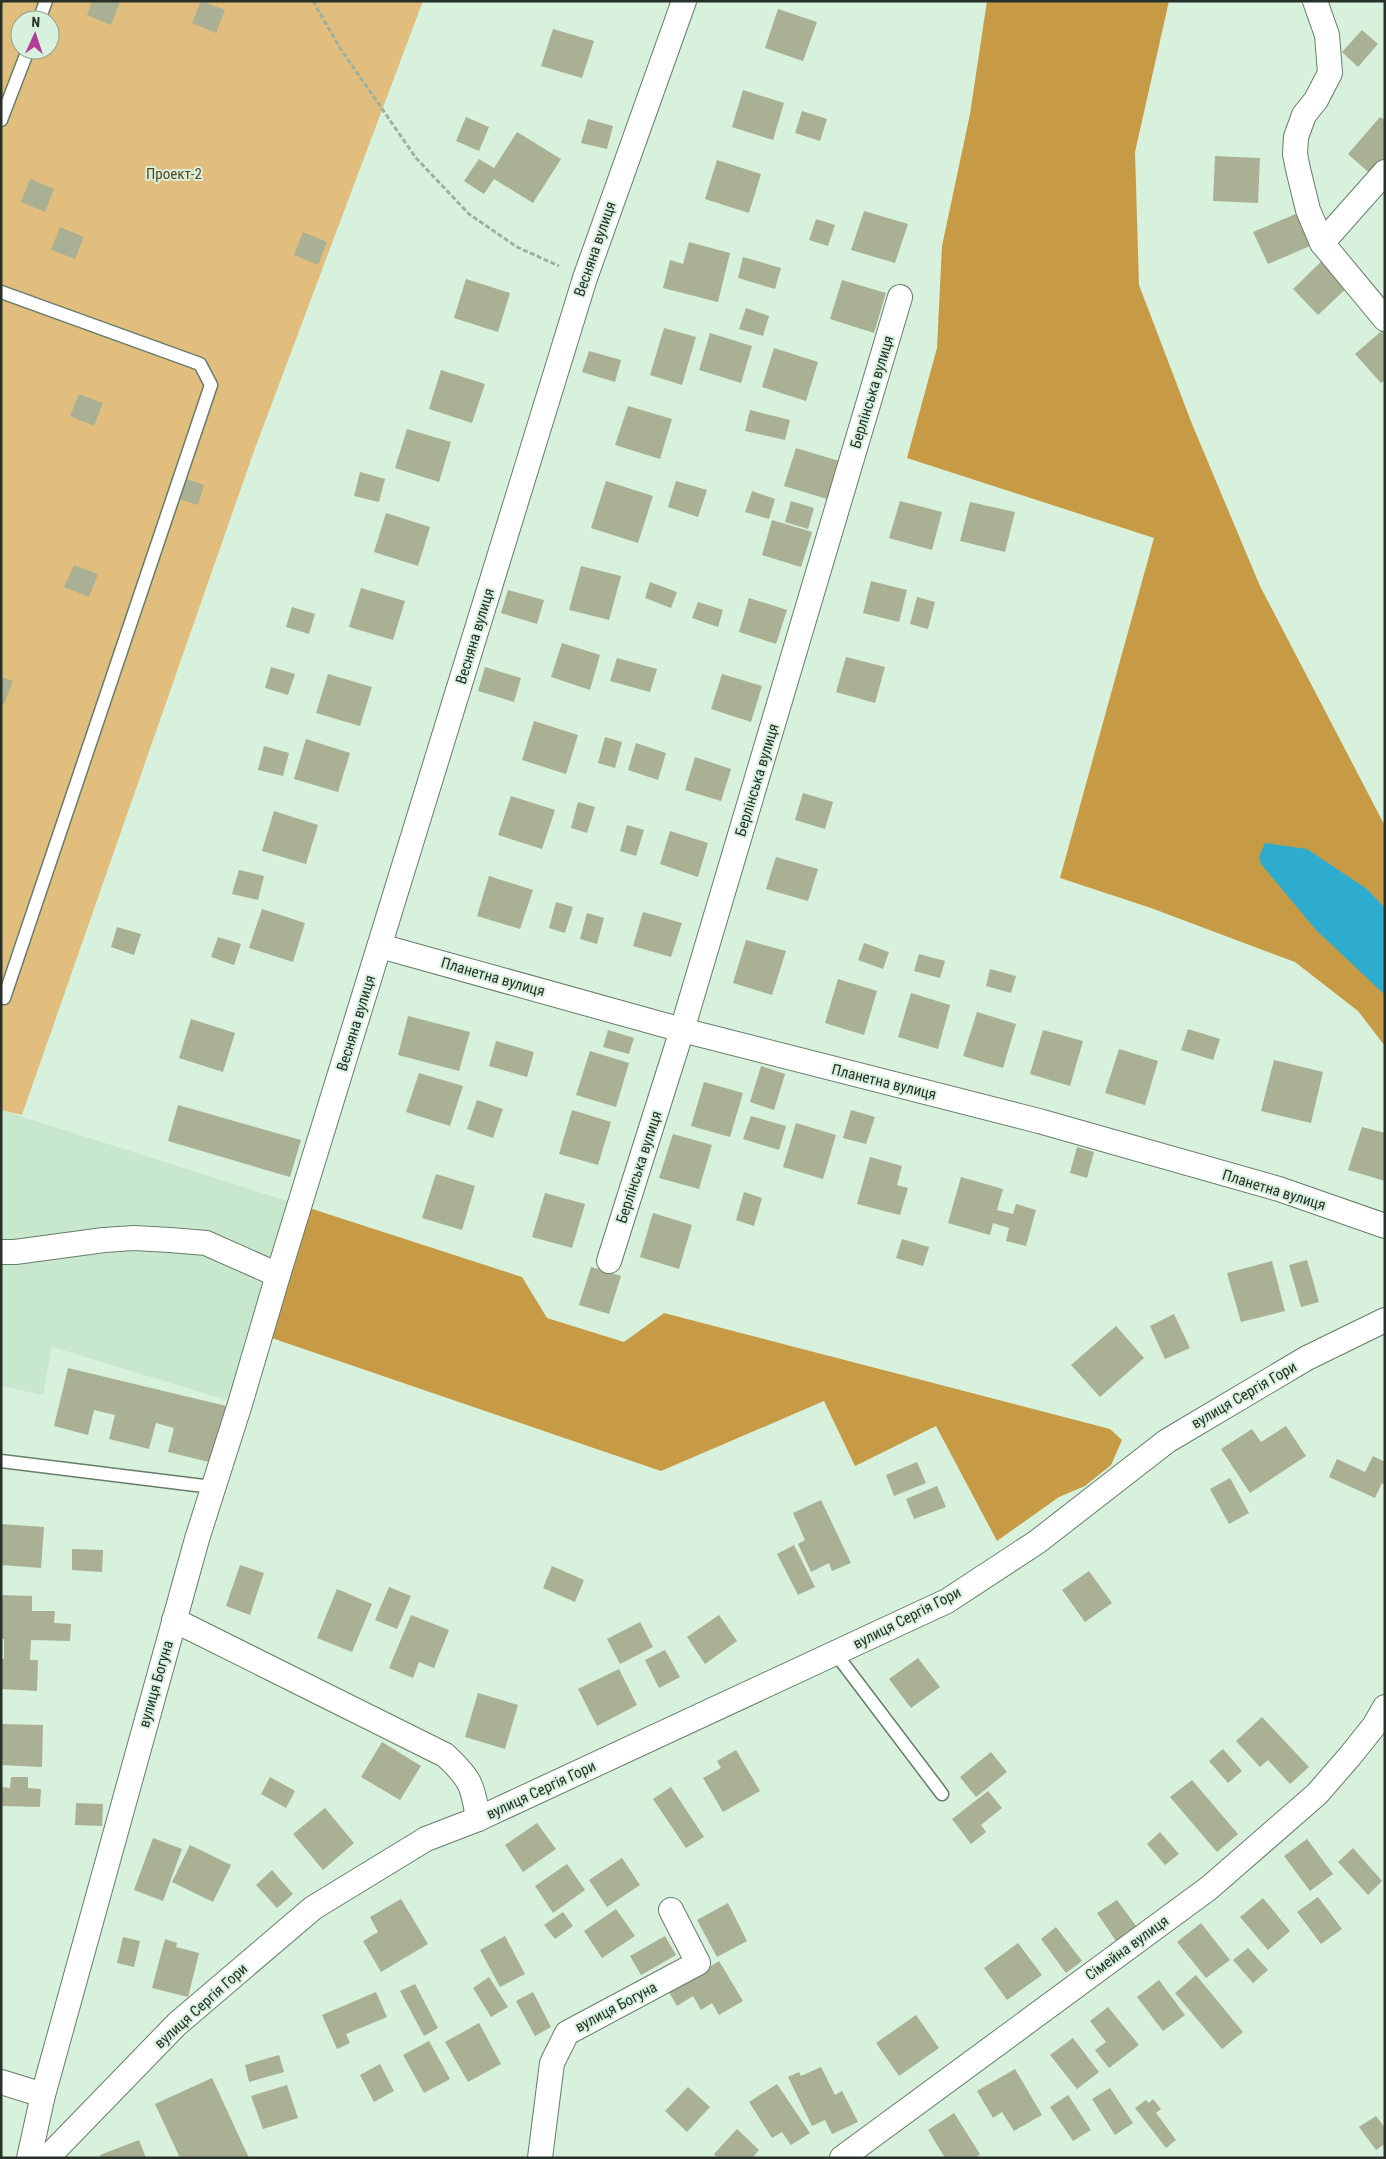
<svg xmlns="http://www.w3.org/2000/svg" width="1386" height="2159" font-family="'Roboto Condensed',sans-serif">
<rect width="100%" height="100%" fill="#d7f1dc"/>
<path fill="#c8e8ce" d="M1,1110l299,95 -60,199 -188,-57 -9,48 -42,-9z"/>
<path fill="#e1be7d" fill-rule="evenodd" d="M1,1h422l-169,450 -232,664 -21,-5zM20,20h30v30h-30z"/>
<g fill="#c79b45">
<path d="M987,1h182l-34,151 4,133 53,139 68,162 125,240v220l-27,-35 -63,-49 -144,-54 -91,-30 94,-340 -247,-80 30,-110 5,-102 28,-132z"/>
<path d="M300,1205l222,72 25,41 77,24 40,-29 446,116 12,11 -11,25 -26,21 -26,11 -62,44 -61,-115 -81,40 -31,-65 -163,70 -401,-137z"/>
</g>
<path fill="#2dacce" d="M1265,843l42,6 60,40 18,19v87l-69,-65 -55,-66 -2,-7z"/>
<g fill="#aab093">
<path d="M92,1l28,1 -9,23 -24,-10z"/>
<path d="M201,1l24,9 -9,23 -24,-10z"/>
<path d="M778,9l39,13 -14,39 -38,-13z"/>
<path d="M553,29l41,12 -12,37 -41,-12z"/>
<path d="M1362,30l16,14 -20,23 -16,-15z"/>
<path d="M743,90l41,13 -11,37 -41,-13z"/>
<path d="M802,111l25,8 -7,22 -25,-8z"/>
<path d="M466,117l23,10 -10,24 -23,-10z"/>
<path d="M1380,117l5,3v48l-10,10 -27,-24z"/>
<path d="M588,119l25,7 -6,23 -26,-6z"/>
<path d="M517,132l44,27 -28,44 -39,-24 -10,15 -20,-13 15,-22 15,9z"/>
<path d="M1215,156l45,2 -2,45 -45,-2z"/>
<path d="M717,160l44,14 -12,39 -44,-14z"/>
<path d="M30,179l24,10 -9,23 -24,-10z"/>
<path d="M864,211l44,13 -13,39 -44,-13z"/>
<path d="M1303,211l14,32 -49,21 -15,-32z"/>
<path d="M816,219l19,6 -7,21 -19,-6z"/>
<path d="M60,227l24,10 -9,22 -24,-9z"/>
<path d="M303,232l24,10 -9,23 -24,-10z"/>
<path d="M689,242l41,11 -12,49 -55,-14 7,-28 13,4z"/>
<path d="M743,257l38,11 -6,21 -37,-11z"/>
<path d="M1325,258l25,27 -32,30 -25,-26z"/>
<path d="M466,279l44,14 -12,39 -44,-14z"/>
<path d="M842,280l44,13 -12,40 -44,-14z"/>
<path d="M746,308l23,8 -6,20 -24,-7z"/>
<path d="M664,328l32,9 -14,48 -32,-10z"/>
<path d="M1385,328v52l-4,3 -26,-29z"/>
<path d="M710,333l42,13 -11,37 -42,-13z"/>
<path d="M774,348l44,14 -12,39 -44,-14z"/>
<path d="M589,351l32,9 -6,22 -33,-10z"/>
<path d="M441,370l44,14 -13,39 -43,-14z"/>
<path d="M79,394l24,9 -9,23 -24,-10z"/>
<path d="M628,406l44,13 -12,40 -45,-14z"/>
<path d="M750,410l40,10 -5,20 -40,-9z"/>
<path d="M407,429l44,13 -12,40 -44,-14z"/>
<path d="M796,448l43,13 -12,38 -43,-13z"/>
<path d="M360,472l25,7 -6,23 -25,-6z"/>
<path d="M181,477l23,8 -6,20 -23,-7z"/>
<path d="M606,481l47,15 -15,47 -47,-15z"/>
<path d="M676,481l31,9 -9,27 -30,-10z"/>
<path d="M752,491l23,8 -6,20 -24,-7z"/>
<path d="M791,501l23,7 -6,21 -23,-7z"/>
<path d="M900,501l42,11 -10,38 -43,-12z"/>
<path d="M970,502l45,10 -10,40 -45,-11z"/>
<path d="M386,513l44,14 -12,39 -44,-14z"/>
<path d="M772,520l40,12 -11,35 -39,-12z"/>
<path d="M74,565l24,9 -9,23 -25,-10z"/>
<path d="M581,566l40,10 -12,44 -40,-10z"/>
<path d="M871,581l36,9 -8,32 -36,-9z"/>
<path d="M650,582l27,10 -6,16 -26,-10z"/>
<path d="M361,588l44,13 -12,39 -44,-13z"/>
<path d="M508,590l36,10 -7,24 -36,-11z"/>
<path d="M917,597l18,5 -7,27 -18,-5z"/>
<path d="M749,598l38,12 -11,34 -37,-12z"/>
<path d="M698,602l25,8 -5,17 -26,-9z"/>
<path d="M292,607l23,7 -6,20 -23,-7z"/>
<path d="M562,643l38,12 -10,35 -39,-13z"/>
<path d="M846,657l39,10 -10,36 -39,-11z"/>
<path d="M617,658l40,11 -7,23 -40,-11z"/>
<path d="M271,667l24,7 -7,21 -23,-7z"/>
<path d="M485,667l36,11 -7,24 -36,-11z"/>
<path d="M328,674l44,13 -12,39 -44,-13z"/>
<path d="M722,674l40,12 -11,36 -40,-13z"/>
<path d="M1,677l12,4 -9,23 -3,-1z"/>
<path d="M534,721l44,14 -12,39 -44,-14z"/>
<path d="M605,737l17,5 -7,26 -17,-5z"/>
<path d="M306,739l44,14 -12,39 -44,-13z"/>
<path d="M636,743l30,10 -8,27 -30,-10z"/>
<path d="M264,746l25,7 -6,23 -25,-6z"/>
<path d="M695,757l36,12 -10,32 -36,-11z"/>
<path d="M803,793l30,9 -8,27 -30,-9z"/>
<path d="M511,796l44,14 -13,39 -44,-14z"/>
<path d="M578,802l17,5 -8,26 -16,-5z"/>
<path d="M274,811l44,14 -12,39 -44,-13z"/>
<path d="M627,825l17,5 -8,26 -16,-5z"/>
<path d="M670,831l38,12 -10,34 -38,-13z"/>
<path d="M776,857l42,12 -10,32 -42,-12z"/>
<path d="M239,870l25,6 -6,24 -26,-6z"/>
<path d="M489,876l44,14 -13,39 -43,-13z"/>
<path d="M556,902l17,5 -8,26 -16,-5z"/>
<path d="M262,909l43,14 -12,39 -44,-14z"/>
<path d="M643,912l39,11 -11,34 -38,-11z"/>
<path d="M587,913l17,5 -7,26 -17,-5z"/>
<path d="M117,927l24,7 -7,21 -23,-8z"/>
<path d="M218,937l23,7 -7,21 -23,-8z"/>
<path d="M746,940l40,11 -14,44 -39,-12z"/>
<path d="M864,943l25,9 -6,17 -25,-9z"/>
<path d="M919,954l26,7 -5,17 -26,-7z"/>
<path d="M990,969l26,7 -5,17 -25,-7z"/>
<path d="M838,979l39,12 -13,44 -39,-12z"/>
<path d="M911,993l39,12 -12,44 -40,-12z"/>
<path d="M977,1012l39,12 -13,44 -40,-12z"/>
<path d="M408,1016l62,16 -11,39 -61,-16z"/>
<path d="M191,1019l44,14 -12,39 -44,-14z"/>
<path d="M1188,1029l32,10 -7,21 -32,-10z"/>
<path d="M608,1030l26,8 -5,16 -26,-7z"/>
<path d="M1043,1030l40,11 -13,45 -40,-12z"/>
<path d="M496,1041l38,11 -7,25 -38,-11z"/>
<path d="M1119,1049l39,12 -13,44 -40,-12z"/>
<path d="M590,1051l39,12 -13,44 -40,-12z"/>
<path d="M1274,1060l49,12 -12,51 -50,-12z"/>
<path d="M761,1066l24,8 -11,36 -24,-8z"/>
<path d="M419,1073l44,13 -13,40 -44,-14z"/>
<path d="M704,1082l39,11 -13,44 -39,-11z"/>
<path d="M477,1100l26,9 -10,29 -26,-9z"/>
<path d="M178,1105l123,35 -11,37 -122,-36z"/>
<path d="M572,1110l39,12 -13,43 -39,-11z"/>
<path d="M851,1110l24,7 -9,27 -23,-6z"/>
<path d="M751,1116l35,10 -7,24 -36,-11z"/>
<path d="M796,1123l40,12 -13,44 -40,-12z"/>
<path d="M1362,1127l23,6v48l-37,-11z"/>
<path d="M673,1134l39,11 -13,44 -40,-11z"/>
<path d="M1077,1147l17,5 -7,26 -17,-5z"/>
<path d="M870,1157l32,9 -5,19 11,3 -8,27 -43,-11z"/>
<path d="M436,1174l39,12 -13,44 -40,-12z"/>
<path d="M961,1177l42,12 -6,21 16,4 3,-10 20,6 -10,36 -20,-5 3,-13 -16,-5 -3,12 -42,-12z"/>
<path d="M744,1192l18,6 -8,28 -18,-6z"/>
<path d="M545,1193l40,11 -13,44 -40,-11z"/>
<path d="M653,1213l39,12 -13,44 -39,-12z"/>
<path d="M902,1239l27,8 -6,19 -27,-8z"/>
<path d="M1307,1260l12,42 -18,5 -12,-42z"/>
<path d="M1272,1261l13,50 -44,11 -14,-49z"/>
<path d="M591,1267l30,9 -12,38 -30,-9z"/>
<path d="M1174,1314l16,34 -25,11 -15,-33z"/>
<path d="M1116,1326l28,32 -44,39 -29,-32z"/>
<path d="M68,1368l158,38 -13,57 -45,-11 6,-24 -18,-5 -7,26 -40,-10 6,-24 -21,-5 -6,25 -34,-9z"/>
<path d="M1286,1426l20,30 -56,37 -29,-44 31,-20 9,13z"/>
<path d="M1373,1456l12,6v23l-3,-2 -7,15 -46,-21 8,-18 28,13z"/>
<path d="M917,1462l9,21 -32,13 -8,-21z"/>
<path d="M1230,1478l19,35 -20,11 -19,-35z"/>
<path d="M937,1486l9,21 -32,12 -8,-20z"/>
<path d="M821,1500l30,63 -19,8 -3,-8 -18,9 -13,-28 7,-4 -12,-27z"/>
<path d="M1,1524l43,3 -3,41 -40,-3z"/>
<path d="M794,1545l21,42 -17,8 -21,-41z"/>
<path d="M72,1549l31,1 -1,22 -30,-2z"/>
<path d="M240,1565l24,8 -14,42 -24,-9z"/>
<path d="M552,1566l32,14 -9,22 -32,-14z"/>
<path d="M1089,1571l23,32 -27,19 -23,-32z"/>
<path d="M389,1587l22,9 -14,33 -22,-9z"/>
<path d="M337,1589l35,15 -20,48 -35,-14z"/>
<path d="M1,1595l31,1v15h23l-1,12 17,1 -1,17 -39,-1 -1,20h8l-1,31 -36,-2v-30h3v-20h-3z"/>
<path d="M411,1615l38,15 -15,38 -15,-6 -6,16 -24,-10z"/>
<path d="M719,1615l18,26 -32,23 -18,-27z"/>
<path d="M640,1622l13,25 -33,17 -13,-25z"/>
<path d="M665,1650l15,27 -21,11 -14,-28z"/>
<path d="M918,1658l22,29 -29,21 -22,-29z"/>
<path d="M619,1669l18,36 -40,21 -19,-37z"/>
<path d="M478,1693l40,12 -13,44 -40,-12z"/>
<path d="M1262,1717l47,50 -19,17 -22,-24 -8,7 -24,-26z"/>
<path d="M1,1724l42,1 -1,42 -41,-2z"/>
<path d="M382,1742l39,24 -21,34 -39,-23z"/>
<path d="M1223,1749l19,22 -14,12 -19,-22z"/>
<path d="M736,1750l24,41 -37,21 -20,-34 18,-10 -4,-7z"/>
<path d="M991,1752l16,20 -31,25 -16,-20z"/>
<path d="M11,1777h17v11l13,1 -1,18 -39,-1v-19l9,1z"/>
<path d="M270,1777l25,14 -9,17 -25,-14z"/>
<path d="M1192,1780l46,54 -21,18 -47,-55z"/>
<path d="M671,1787l33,50 -18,11 -33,-49z"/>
<path d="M988,1791l14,17 -21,17 5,7 -15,12 -19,-25z"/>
<path d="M76,1803l27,1 -1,22 -27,-1z"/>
<path d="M325,1808l29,35 -31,27 -30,-36z"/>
<path d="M537,1823l19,26 -33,23 -18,-27z"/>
<path d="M1160,1832l19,22 -14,11 -18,-21z"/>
<path d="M153,1838l29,11 -19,52 -29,-11z"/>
<path d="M1307,1839l26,35 -23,17 -26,-35z"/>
<path d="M190,1845l41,20 -18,37 -41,-20z"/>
<path d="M1353,1848l29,33 -14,14 -30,-33z"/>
<path d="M622,1858l18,27 -33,22 -18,-27z"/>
<path d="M567,1864l18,26 -32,23 -18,-27z"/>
<path d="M272,1870l21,24 -16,14 -21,-23z"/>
<path d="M1318,1897l24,32 -21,15 -24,-32z"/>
<path d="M1263,1898l27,33 -22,19 -28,-33z"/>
<path d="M401,1899l27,45 -47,28 -18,-31 15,-9 -8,-15z"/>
<path d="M1117,1900l19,26 -20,15 -19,-28z"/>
<path d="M728,1903l19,38 -30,16 -20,-37z"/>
<path d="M616,1909l19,27 -33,22 -18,-27z"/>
<path d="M563,1912l10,14 -18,13 -11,-14z"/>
<path d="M1201,1923l29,37 -24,18 -29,-36z"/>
<path d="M1056,1927l26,34 -16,12 -25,-34z"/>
<path d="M505,1936l20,38 -25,13 -20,-37z"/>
<path d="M665,1936l11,19 -35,20 -11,-19z"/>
<path d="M123,1937l17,4 -6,26 -17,-4z"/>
<path d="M165,1939l12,4 -1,4 23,6 -11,44 -36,-9z"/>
<path d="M1018,1943l24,32 -35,25 -23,-32z"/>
<path d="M1248,1948l20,22 -15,13 -20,-23z"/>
<path d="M719,1961l24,40 -24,14 -7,-12 -11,7 -8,-14 -16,10 -8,-14z"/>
<path d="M1196,1975l47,57 -21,17 -47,-56z"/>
<path d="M489,1977l19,30 -17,10 -18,-29z"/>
<path d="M1159,1980l26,35 -22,16 -26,-34z"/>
<path d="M415,1984l23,44 -14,8 -24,-45z"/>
<path d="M376,1992l11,25 -41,17 4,9 -13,6 -15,-34z"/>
<path d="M533,1992l18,35 -16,9 -19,-35z"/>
<path d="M1108,2007l31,38 -30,23 -14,-18 11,-8 -16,-21z"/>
<path d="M916,2015l23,33 -40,28 -23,-33z"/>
<path d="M479,2023l22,41 -33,18 -23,-40z"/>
<path d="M1073,2038l26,34 -22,17 -27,-34z"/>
<path d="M429,2041l21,38 -26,14 -21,-38z"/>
<path d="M279,2055l5,17 -35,10 -4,-17z"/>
<path d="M380,2064l14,27 -20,11 -14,-27z"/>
<path d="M821,2067l14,28 7,-4 16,31 -26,12 -7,-14 -13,6 -24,-49 11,-5 2,4z"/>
<path d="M1015,2069l27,46 -28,16 -12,-19 -9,6 -16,-27z"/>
<path d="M212,2078l37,80h-69l-25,-54z"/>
<path d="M777,2084l33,49 -19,12 -9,-13 -10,6 -23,-36z"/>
<path d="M287,2085l11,33 -35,11 -12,-33z"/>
<path d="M688,2087l22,20 -23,25 -22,-21z"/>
<path d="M1110,2088l23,35 -18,12 -23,-36z"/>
<path d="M1068,2095l23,35 -18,11 -23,-34z"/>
<path d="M1153,2099l8,10 -5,4 20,27 -10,8 -31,-40 11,-8 3,3z"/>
<path d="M954,2113l26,41 -5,4h-30l-17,-28z"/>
<path d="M1376,2116l9,12v16l-9,6 -17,-23z"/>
<path d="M737,2129l22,21 -7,8h-34l-4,-4z"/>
<path d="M139,2140l7,18h-45l-1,-3z"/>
</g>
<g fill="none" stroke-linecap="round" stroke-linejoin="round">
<g stroke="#667d6a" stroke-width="15">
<g id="lane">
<path d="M39,20l7,-19"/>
<path d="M1,120l27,-70"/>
<path d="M1,292l199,72 11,21 -207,613"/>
<path d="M1,1461l211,26"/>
<path d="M836,1654l106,140"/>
</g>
</g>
<g stroke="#667d6a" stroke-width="26">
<g id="street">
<path d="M1315,1l12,34 3,38 -14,27 -12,15 -8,22 -1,17 3,15 10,41 14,33 63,76"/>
<path d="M1322,243l63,-71"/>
<path d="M380,946l302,84 357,91 240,68 106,37"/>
<path d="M1,1252h14l89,-12 30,-2 36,2 36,3 72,32"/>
<path d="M609,1261l73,-231 218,-733"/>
<path d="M174,1620l271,135c25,23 28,30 33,64"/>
<path d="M1,2082l42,13"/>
<path d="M29,2158l14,-63 154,-556 43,-135 38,-129 307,-997 99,-277"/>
<path d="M47,2158l130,-134 136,-116 113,-69 52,-20 469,-218 90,-59 130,-101 140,-83 78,-38"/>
<path d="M540,2158l12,-95 15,-30 131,-70 -27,-53"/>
<path d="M842,2158l367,-270 108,-94 33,-38 24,-30 11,-19"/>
</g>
</g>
<path stroke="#9cb1a0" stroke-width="3" stroke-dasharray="5 2.5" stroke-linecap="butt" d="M313,1l27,47 76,110 53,56 48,33 42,19"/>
<use href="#lane" stroke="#fff" stroke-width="12"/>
<use href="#street" stroke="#fff" stroke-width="24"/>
</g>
<g text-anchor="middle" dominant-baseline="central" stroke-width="4" stroke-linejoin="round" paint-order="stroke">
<g font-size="15" fill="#584420" stroke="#d7f1dc">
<text x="174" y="174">Проект-2</text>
</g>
<g font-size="15" fill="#273129" stroke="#d7f1dc">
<text transform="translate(595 249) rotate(-71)">Весняна вулиця</text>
<text transform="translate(872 392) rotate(-73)">Берлінська вулиця</text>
<text transform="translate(475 636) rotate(-73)">Весняна вулиця</text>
<text transform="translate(757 780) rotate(-73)">Берлінська вулиця</text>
<text transform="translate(493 977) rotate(16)">Планетна вулиця</text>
<text transform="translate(356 1023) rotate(-73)">Весняна вулиця</text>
<text transform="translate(884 1082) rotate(14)">Планетна вулиця</text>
<text transform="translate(639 1167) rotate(-72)">Берлінська вулиця</text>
<text transform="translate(1274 1190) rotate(17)">Планетна вулиця</text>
<text transform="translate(1244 1395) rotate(-30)">вулиця Сергія Гори</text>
<text transform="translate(907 1618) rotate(-27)">вулиця Сергія Гори</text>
<text transform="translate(156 1684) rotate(-74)">вулиця Богуна</text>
<text transform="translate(541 1790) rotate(-25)">вулиця Сергія Гори</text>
<text transform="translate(1127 1948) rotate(-36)">Сімейна вулиця</text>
<text transform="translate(201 2006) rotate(-42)">вулиця Сергія Гори</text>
<text transform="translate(616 2007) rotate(-28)">вулиця Богуна</text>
</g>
</g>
<rect width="1386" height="2159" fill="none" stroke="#273129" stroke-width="5"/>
<g transform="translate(35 35) rotate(3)"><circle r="24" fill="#d7f1dc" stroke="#91a494"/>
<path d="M0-4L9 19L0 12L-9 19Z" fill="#b13f98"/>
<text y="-8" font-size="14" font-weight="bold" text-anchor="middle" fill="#273129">N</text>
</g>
</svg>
